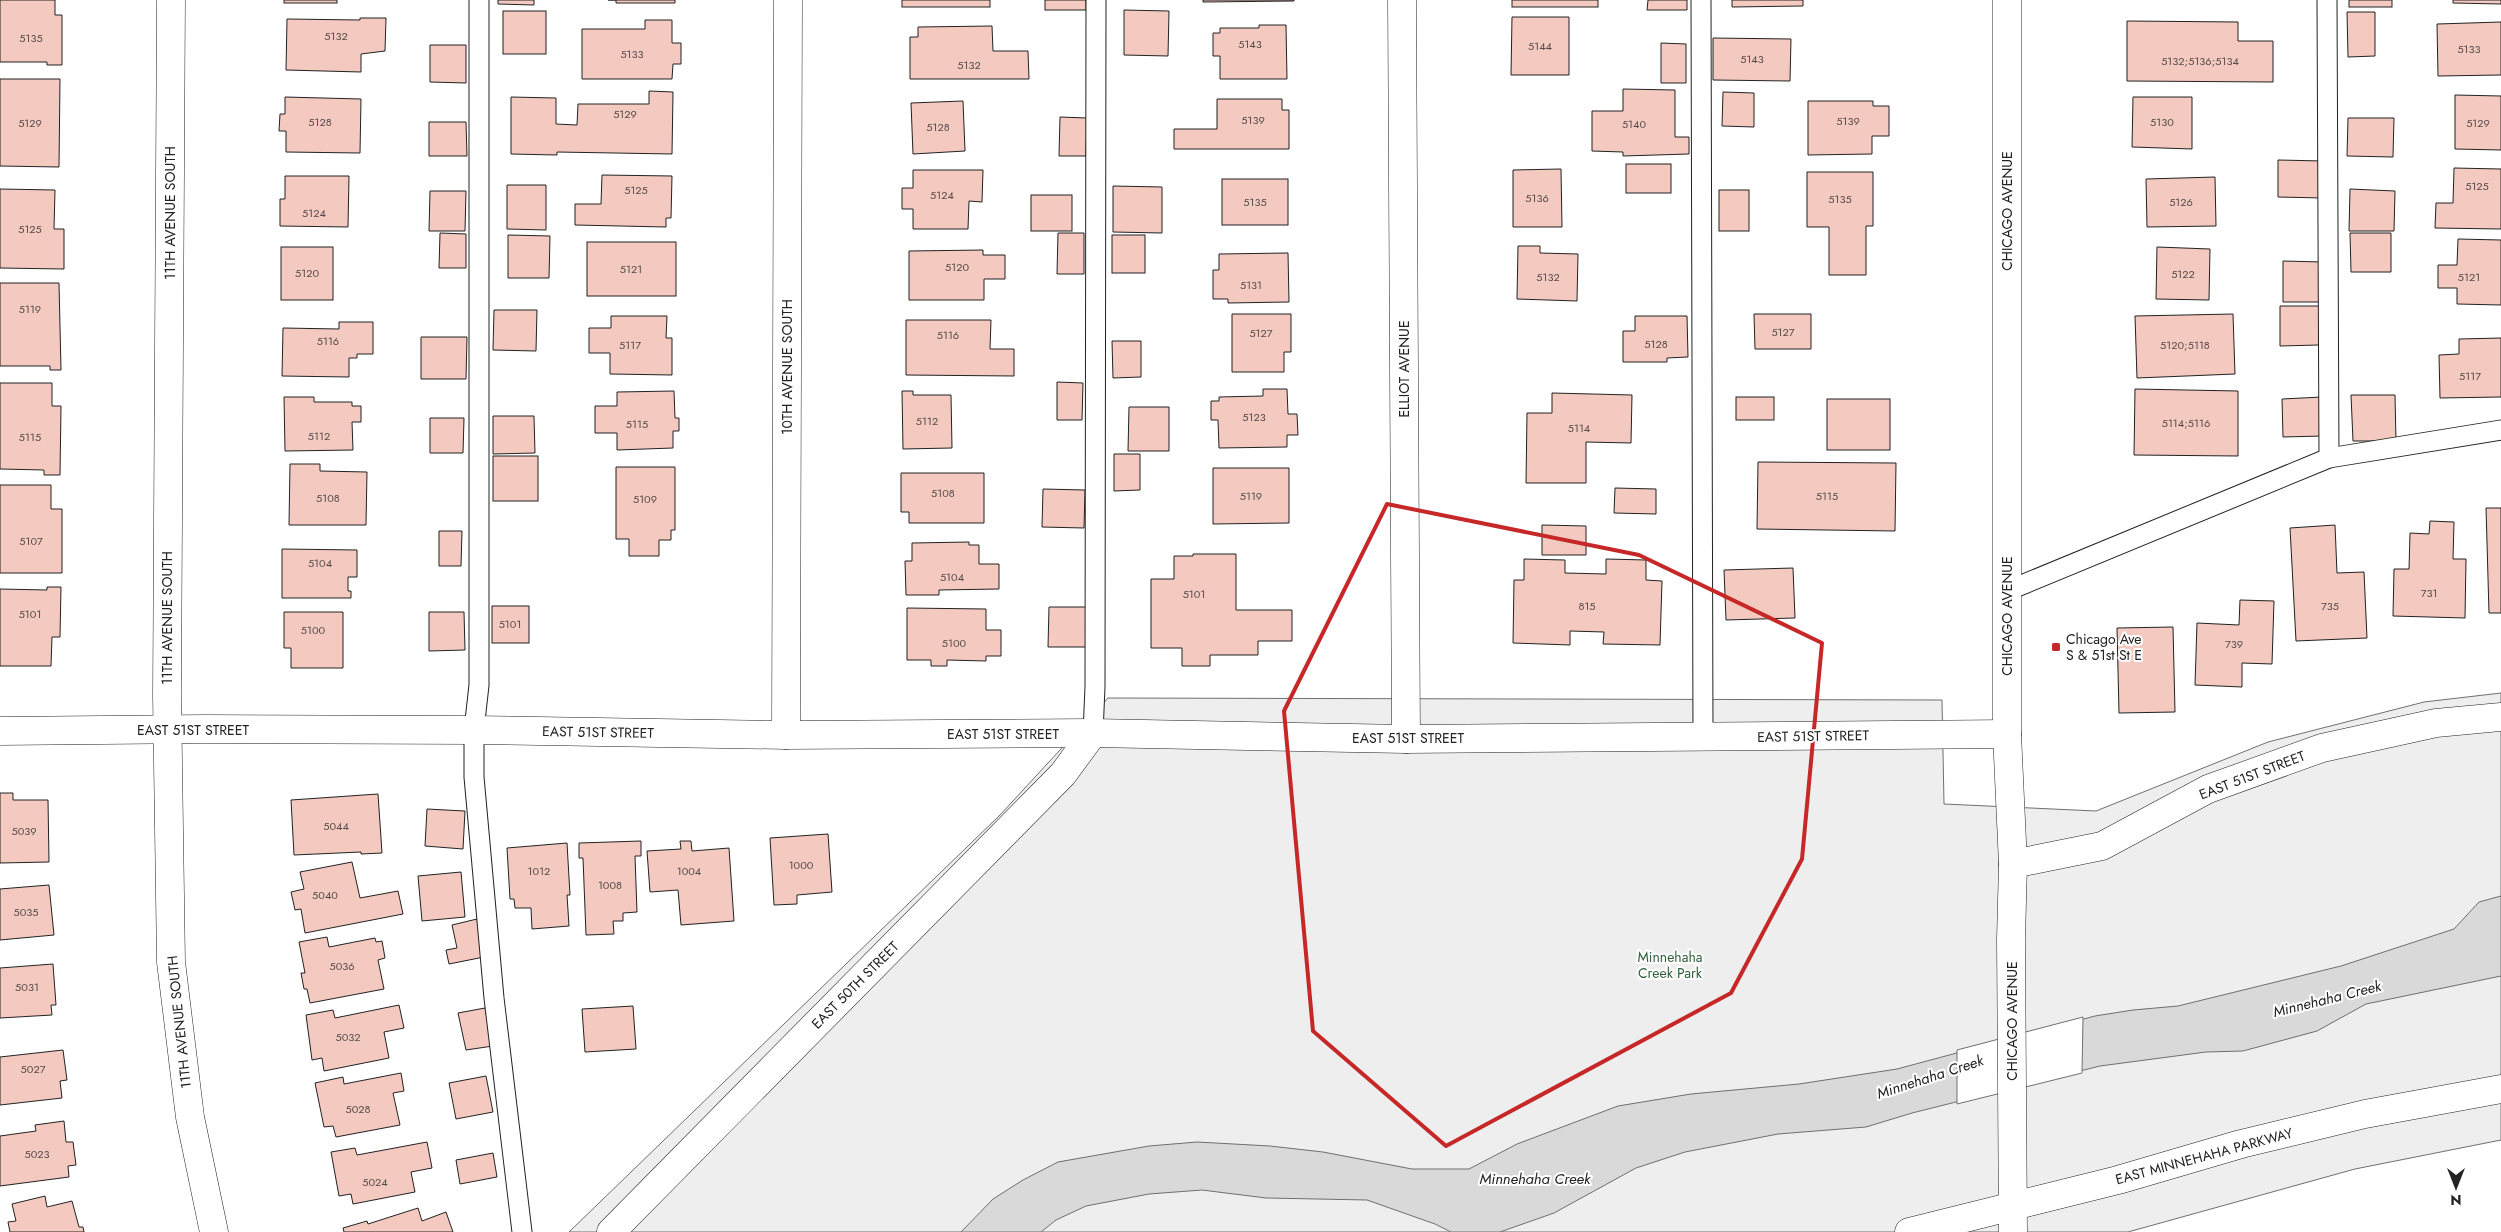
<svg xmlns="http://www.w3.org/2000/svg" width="2501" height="1232" font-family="Jost,sans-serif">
<rect width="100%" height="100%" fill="#fff"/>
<path fill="#eee" stroke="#6f6f6f" d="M2501,693v447l-146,29 -227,63h-1559l431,-417 108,-117 834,2 2,104 152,7 172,-69 156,-40z"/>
<path fill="#d9d9d9" stroke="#6f6f6f" d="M2501,896v80l-135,28 -49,27 -74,20 -37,1 -106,14 -188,47 -46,14 -88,7 -93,18 -49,16 -82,45 -54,19h-49l-16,-8 -68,-24 -101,-2 -64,-8 -53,4 -63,12 -30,14 -15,12h-80l32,-33 30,-19 35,-18 91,-16 48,-4 73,4 53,6 89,17h57l48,-25 101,-38 73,-12 108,-10 98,-15 198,-53 38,-6 45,-4 163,-40 113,-37 25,-27z"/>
<path fill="#fff" stroke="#6f6f6f" d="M2083,1017l-1,56 -125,31v-54z"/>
<g fill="#f3c9c0" stroke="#222">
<path d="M0,0h55v15h7v50h-15v-3h-47z"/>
<rect x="284" y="0" width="53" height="3"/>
<path d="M498,0h36v5l-36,-1z"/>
<path d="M608,0h67v3h-59v-3z"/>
<rect x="902" y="0" width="88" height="7"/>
<rect x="1045" y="0" width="41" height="10"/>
<path d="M1203,0h91v1l-91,1z"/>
<rect x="1512" y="0" width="86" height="7"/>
<path d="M1648,0h39v10h-40z"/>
<path d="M1732,0h71v6l-71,1z"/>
<rect x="2349" y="0" width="43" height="7"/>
<path d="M2453,0h48v4l-48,-1z"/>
<path d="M1124,10l45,1 -1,45 -44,-1z"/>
<rect x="503" y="11" width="43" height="43"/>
<path d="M2347,12h28v44l-27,1z"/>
<path d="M1512,17h57v58h-58z"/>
<path d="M360,18h26l-1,33 -24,3v18l-75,-2 1,-51 73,1z"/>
<path d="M645,20h27v23h9v21h-8l-1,15h-90v-50h63z"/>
<path d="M2127,21l111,1v19h35v41l-146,-1z"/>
<path d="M2501,22v53l-63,1 -1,-52z"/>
<path d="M1259,25h27l1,54h-67v-23h-7v-23h7v-5h39z"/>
<path d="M992,26l1,25h35l1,28h-119v-42h8v-10z"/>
<path d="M1713,38l78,1 -1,42 -77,-1z"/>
<path d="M1661,43l25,1v39h-25z"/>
<path d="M430,45h36v38l-36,-1z"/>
<path d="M0,79h60l-1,88 -59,-1z"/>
<path d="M1623,89l52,1v47h14v17l-66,2v-4l-31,-1v-40h31z"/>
<path d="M649,91l24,1 -1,62 -115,-2v3l-46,-1v-57l45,1v26l21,1 1,-21h71z"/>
<path d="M1723,92l31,1v34l-32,-1z"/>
<path d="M2455,95l46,1v54l-46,-1z"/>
<path d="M285,97l76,2 -1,54 -74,-1v-21h-7l1,-17h5z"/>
<path d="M2133,97h59v52l-60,-2z"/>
<path d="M1217,99h65v11h7v39h-115v-20h43z"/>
<path d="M963,101l2,50 -52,3 -2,-51z"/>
<path d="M1808,101h65v5h16v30h-17v18l-64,1z"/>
<path d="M1060,117l27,1 -1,38h-27z"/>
<path d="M2348,118h46l-1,39 -46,-1z"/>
<path d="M429,122h37l1,34h-38z"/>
<path d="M2278,160l45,1 -1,37 -44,-1z"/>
<rect x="1626" y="164" width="45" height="29"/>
<path d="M2454,168l47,1v60l-66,-1 1,-25h17z"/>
<path d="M1561,169l1,58h-49v-57z"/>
<path d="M913,170h70l-1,32 -13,-1 -1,28h-55v-20h-11v-21h11z"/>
<path d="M1807,172h66v54h-7v49h-37v-48h-22z"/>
<path d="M602,175l70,1 -1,42h-5v9l-91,-2v-21h26z"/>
<path d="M285,176h64l-1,51 -68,-1v-27h5z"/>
<path d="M2215,177l1,49 -69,1 -1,-48z"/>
<rect x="1222" y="179" width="66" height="46"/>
<path d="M507,185h39v45l-39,-1z"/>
<path d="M1113,186l49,1v46l-49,-1z"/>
<path d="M0,189l55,1 -1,39h10v40l-64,-1z"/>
<path d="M2350,189l45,2 -1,40h-45z"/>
<rect x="1719" y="190" width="30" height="41"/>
<path d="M430,191h36l-1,40h-36z"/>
<rect x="1031" y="195" width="41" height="36"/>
<path d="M440,233l26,1v34h-27z"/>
<path d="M1058,233h26v41h-27z"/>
<path d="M2350,233h41v39h-40z"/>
<path d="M508,235l42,1 -1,42h-41z"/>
<rect x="1112" y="235" width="33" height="38"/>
<path d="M2458,239l43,1v65l-44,-1v-16h-19v-23h19z"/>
<rect x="587" y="242" width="89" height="54"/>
<path d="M1518,246h22v7l38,1 -1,47 -60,-2z"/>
<rect x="281" y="247" width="52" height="53"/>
<path d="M2157,247l53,2 -1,51 -53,-1z"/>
<path d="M983,250v5h22v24h-21v21h-75v-49z"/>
<path d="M1288,253l1,49 -61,1v-4h-15v-29h6v-16z"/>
<path d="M2283,261l40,1 -1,40h-39z"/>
<path d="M0,283h59l2,87h-11v-4h-50z"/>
<path d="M2280,306h39v39l-39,1z"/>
<path d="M494,310h43l-1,41 -43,-1z"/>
<path d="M1232,314h59v38h-7v20h-52z"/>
<path d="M1754,314h57v35h-56z"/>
<path d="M2233,314l2,60 -98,4 -2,-62z"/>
<path d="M611,316h56l-1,22h6v37l-62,-1v-21h-21v-25h22z"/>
<path d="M1635,316h52l1,41 -21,1v4h-44v-31h12z"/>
<path d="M906,320h85l-1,29h24v27l-108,-1z"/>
<path d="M339,322h34v32h-16v4h-8v19l-67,-1 1,-48 56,1z"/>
<path d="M421,337h46l-1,42h-45z"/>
<path d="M2501,338v59l-61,1 -1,-43 20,-1v-15z"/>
<path d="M1112,341h29v36l-28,1z"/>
<path d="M1057,382l26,1 -1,37h-25z"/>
<path d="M0,383h52v23h9l-1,69h-16v-5l-44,-1z"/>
<path d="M1263,389h24l1,25h9l1,21h-11v12l-68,1 -1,-28h-7v-19h8v-4l44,-1z"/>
<path d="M2135,389l103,2v65l-104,-1z"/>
<path d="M674,391l1,27h4v13h-6v17l-56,2v-17h-22v-27h22v-14z"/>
<path d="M902,391h11v4h38l1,53 -49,1z"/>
<path d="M1552,393l80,2 -1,48 -45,-1v41h-60l1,-70h25z"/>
<path d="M2351,395h44l1,46h-43z"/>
<path d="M284,397h30v5h38v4h9v16h-9l1,28 -68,1z"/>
<rect x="1736" y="397" width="38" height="23"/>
<path d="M2322,397l1,39 -40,1 -1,-38z"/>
<rect x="1827" y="399" width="63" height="51"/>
<path d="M1129,407h40v44h-41z"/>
<path d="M493,416h41l1,37 -42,1z"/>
<path d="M430,418h34l-1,35h-33z"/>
<path d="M1114,454h26v36l-26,1z"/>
<rect x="493" y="456" width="45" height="45"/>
<path d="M1758,462l138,1 -1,68 -138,-2z"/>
<path d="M290,464h30v7l47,1 -1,53h-77z"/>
<path d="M616,467h59v63h-4v10h-12v16h-30v-17h-13z"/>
<path d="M1213,468h76v55l-76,1z"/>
<path d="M901,473h83v50h-75v-11h-8z"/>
<path d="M0,485h51v24h11v64h-62z"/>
<path d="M1615,488l41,1v25l-42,-1z"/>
<path d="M1043,489l42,1 -1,38 -42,-1z"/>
<path d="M2486,508h15v105h-12z"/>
<path d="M2430,521l24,1 -1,37h13l-1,59 -72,-2 1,-47h15l1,-36 19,1z"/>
<path d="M1542,525l44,1v29h-44z"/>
<path d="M2335,525l2,48 27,-1 3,66 -71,3 -6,-113z"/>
<path d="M439,531h23l-1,35h-22z"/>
<path d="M969,542v3h10v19h20v25l-60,1v5h-33l-1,-34h7v-18z"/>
<path d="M282,549l75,1v27h-9v14h3v7h-69z"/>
<path d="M1193,554h43v56h56v31h-34v14h-48v11h-28v-18h-31v-69h23v-23h19z"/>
<path d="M1524,559l41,1v13l41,1v-15l40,1v20l16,1 -2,64 -57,-1 1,-12 -34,-1v14l-57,-2 1,-63h10z"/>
<path d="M1793,568l2,50 -69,2 -2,-50z"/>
<path d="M47,587h14l-1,50h-8l-1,29h-51v-77l47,1z"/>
<path d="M2240,600l34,1 -2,63 -30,-1v24l-47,-2 2,-62 42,2z"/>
<rect x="492" y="606" width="37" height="37"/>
<path d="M1049,607h37v40h-38z"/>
<path d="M907,608l79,1v21h15v26h-15v5l-39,-1v6h-16v-6h-24z"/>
<path d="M284,612h59v56h-52v-20h-7z"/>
<path d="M429,612h35l1,38 -36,1z"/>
<path d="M2173,627l2,85 -56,1 -2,-85z"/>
<path d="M0,793h13v7h35l1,62 -49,1z"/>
<path d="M378,794l4,59 -21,1v-2l-67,3 -3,-55z"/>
<path d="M427,809l38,2 -2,38 -38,-3z"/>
<path d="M828,834l4,58 -35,3v9l-23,1 -4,-67z"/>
<path d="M641,841v15h-6l2,56 -14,1v8h-10l1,13 -28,1 -3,-77h-4v-15z"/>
<path d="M680,841h11l1,10 37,-3 5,73 -53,4 -3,-35 -28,2 -3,-41 34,-2z"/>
<path d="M567,843l3,52h-3l2,31 -37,3 -1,-21h-16l-1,-9h-4l-3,-51z"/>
<path d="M352,862l8,36 38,-7 5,23 -98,19 -4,-24 -6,1 -4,-18 13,-3 -4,-17z"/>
<path d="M461,872l4,45 -43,4 -4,-45z"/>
<path d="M49,885l5,50 -54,5v-51z"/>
<path d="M477,919l7,38 -35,7 -3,-14 11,-2 -5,-23z"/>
<path d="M327,937l2,10 46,-9 1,4 6,-1 3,17 -7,2 6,29 -74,14 -3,-14h-3l-3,-16h4l-6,-31z"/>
<path d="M53,964l3,41h-5l1,10 -52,3v-50z"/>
<path d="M399,1005l5,23 -20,4 5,26 -65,13 -2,-13 -10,2 -6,-45 27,-5 2,8z"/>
<path d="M633,1006l3,43 -51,3 -3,-43z"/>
<path d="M485,1008l8,38 -27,4 -8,-37z"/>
<path d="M63,1050l4,30 -7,1 2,17 -62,7v-48z"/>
<path d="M401,1073l3,18 -11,2 7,32 -64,12 -3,-11 -9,1 -9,-44 28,-6 1,7z"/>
<path d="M486,1076l7,36 -37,7 -7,-36z"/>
<path d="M64,1121l2,21h7l3,23 -8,1 1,11 -69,9v-50l36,-5 -1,-6z"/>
<path d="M427,1142l5,26 -21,4 4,20 -62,12 -2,-10 -12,2 -8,-44 24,-4 2,7z"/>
<path d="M493,1153l4,24 -37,7 -4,-24z"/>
<path d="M45,1196l2,11 25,-6 7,26h4l1,5h-74l-2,-10 8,-1 -4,-17z"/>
<path d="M418,1208l4,13 24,-9 7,20h-109l-1,-4 24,-7 1,3z"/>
</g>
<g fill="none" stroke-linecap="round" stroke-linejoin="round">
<g stroke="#222" stroke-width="21">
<g id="lane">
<path d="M479,0v685l-5,45v47l20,221 28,234"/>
<path d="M1701,0l2,737"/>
<path d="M2327,0l2,458"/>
<path d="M2007,591l322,-133 172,-28"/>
<path d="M1093,733l2,-46 1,-687"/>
</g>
</g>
<g stroke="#222" stroke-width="29">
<g id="street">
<path d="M171,0l-4,695 4,267 19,155 24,115"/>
<path d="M1402,0l4,739"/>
<path d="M0,731l205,-2 269,1 312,5 307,-2 313,6 601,-5"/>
<path d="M786,735l2,-735"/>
<path d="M2013,864l89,-18 106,-57 114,-41 114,-25 65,-6"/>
<path d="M611,1232l452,-458 30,-41"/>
</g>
</g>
<g stroke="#222" stroke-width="29">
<g id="secondary">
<path d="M2007,0v734l6,130 -2,75 2,293"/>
<path d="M1909,1232l209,-52 123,-36 124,-30 136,-25"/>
</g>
</g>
<use href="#lane" stroke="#fff" stroke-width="19"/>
<use href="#street" stroke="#fff" stroke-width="28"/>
<use href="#secondary" stroke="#fff" stroke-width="28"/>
</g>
<path fill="none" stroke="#c62828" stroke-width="4" stroke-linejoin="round" d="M1387,504l252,51 183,88 -20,216 -71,134 -285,153 -133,-115 -29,-320z"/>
<rect fill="#c62828" stroke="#fff" stroke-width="2" x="2051" y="642" width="10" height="10" rx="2.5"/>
<g text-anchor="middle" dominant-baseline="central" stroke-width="4" stroke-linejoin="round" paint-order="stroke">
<g font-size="11" fill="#564c4a">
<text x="336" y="36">5132</text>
<text x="31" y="38">5135</text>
<text x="1250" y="44">5143</text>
<text x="1540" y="46">5144</text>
<text x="2469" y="49">5133</text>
<text x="632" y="54">5133</text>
<text x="1752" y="59">5143</text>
<text x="2200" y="61">5132;5136;5134</text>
<text x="969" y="65">5132</text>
<text x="625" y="114">5129</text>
<text x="1253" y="120">5139</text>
<text x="1848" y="121">5139</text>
<text x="320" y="122">5128</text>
<text x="2162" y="122">5130</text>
<text x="30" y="123">5129</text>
<text x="2478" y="123">5129</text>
<text x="1634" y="124">5140</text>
<text x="938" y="127">5128</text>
<text x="2477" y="186">5125</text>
<text x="636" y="190">5125</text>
<text x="942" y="195">5124</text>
<text x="1537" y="198">5136</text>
<text x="1840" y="199">5135</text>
<text x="1255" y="202">5135</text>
<text x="2181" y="202">5126</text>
<text x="314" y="213">5124</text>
<text x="30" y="229">5125</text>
<text x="957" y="267">5120</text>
<text x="631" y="269">5121</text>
<text x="307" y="273">5120</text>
<text x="2183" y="274">5122</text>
<text x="1548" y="277">5132</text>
<text x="2469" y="277">5121</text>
<text x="1251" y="285">5131</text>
<text x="30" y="309">5119</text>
<text x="1783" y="332">5127</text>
<text x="1261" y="333">5127</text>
<text x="948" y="335">5116</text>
<text x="328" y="341">5116</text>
<text x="1656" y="344">5128</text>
<text x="630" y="345">5117</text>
<text x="2185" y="345">5120;5118</text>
<text x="2470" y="376">5117</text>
<text x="1254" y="417">5123</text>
<text x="927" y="421">5112</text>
<text x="2186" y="423">5114;5116</text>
<text x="637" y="424">5115</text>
<text x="1579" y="428">5114</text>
<text x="319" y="436">5112</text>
<text x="30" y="437">5115</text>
<text x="943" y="493">5108</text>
<text x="1251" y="496">5119</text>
<text x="1827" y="496">5115</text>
<text x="328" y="498">5108</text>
<text x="645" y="499">5109</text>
<text x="31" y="541">5107</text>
<text x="320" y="563">5104</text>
<text x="952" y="577">5104</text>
<text x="2429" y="593">731</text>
<text x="1194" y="594">5101</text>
<text x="1587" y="606">815</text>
<text x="2330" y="606">735</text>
<text x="30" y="614">5101</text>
<text x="510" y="624">5101</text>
<text x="313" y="630">5100</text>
<text x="954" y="643">5100</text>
<text x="2234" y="644">739</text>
<text x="336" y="826">5044</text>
<text x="24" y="831">5039</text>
<text x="801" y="865">1000</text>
<text x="539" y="871">1012</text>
<text x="689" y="871">1004</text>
<text x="610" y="885">1008</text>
<text x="325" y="895">5040</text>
<text x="26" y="912">5035</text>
<text x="342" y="966">5036</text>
<text x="27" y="987">5031</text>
<text x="348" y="1037">5032</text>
<text x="33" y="1069">5027</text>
<text x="358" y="1109">5028</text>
<text x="37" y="1154">5023</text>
<text x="375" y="1182">5024</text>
</g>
<g font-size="14" fill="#222" stroke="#fff">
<text transform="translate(2007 211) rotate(-90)">CHICAGO AVENUE</text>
<text transform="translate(170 213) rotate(-90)">11TH AVENUE SOUTH</text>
<text transform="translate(787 367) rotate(-90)">10TH AVENUE SOUTH</text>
<text transform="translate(1404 369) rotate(-90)">ELLIOT AVENUE</text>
<text transform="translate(2007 616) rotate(-90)">CHICAGO AVENUE</text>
<text transform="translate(167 618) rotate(-90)">11TH AVENUE SOUTH</text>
<text x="193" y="730">EAST 51ST STREET</text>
<text transform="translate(598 732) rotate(1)">EAST 51ST STREET</text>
<text x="1003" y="734">EAST 51ST STREET</text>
<text transform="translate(1813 736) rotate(-1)">EAST 51ST STREET</text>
<text x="1408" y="738">EAST 51ST STREET</text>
<text transform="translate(2252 775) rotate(-21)">EAST 51ST STREET</text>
<text transform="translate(855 985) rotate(-45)">EAST 50TH STREET</text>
<text transform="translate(2012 1021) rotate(-90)">CHICAGO AVENUE</text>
<text transform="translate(179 1022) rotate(-96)">11TH AVENUE SOUTH</text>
<text transform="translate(2204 1156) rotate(-15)">EAST MINNEHAHA PARKWAY</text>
</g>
<g font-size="14" fill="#222" stroke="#fff" text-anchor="start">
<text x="2066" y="639">Chicago Ave<tspan x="2066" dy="16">S &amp; 51st St E</tspan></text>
</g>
<g font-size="14" fill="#2f5e38" stroke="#fff">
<text x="1670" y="957">Minnehaha<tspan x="1670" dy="16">Creek Park</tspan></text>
</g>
<g font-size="15" font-style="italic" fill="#222" stroke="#fff">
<text transform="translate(2327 999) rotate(-14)">Minnehaha Creek</text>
<text transform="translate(1930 1077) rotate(-18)">Minnehaha Creek</text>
<text x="1535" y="1179">Minnehaha Creek</text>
</g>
</g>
<g transform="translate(2456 1187) rotate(180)" stroke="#ffffff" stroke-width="4" paint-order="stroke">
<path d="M0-4L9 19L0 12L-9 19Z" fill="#222222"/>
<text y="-8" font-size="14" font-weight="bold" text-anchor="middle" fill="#222222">N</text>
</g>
</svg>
